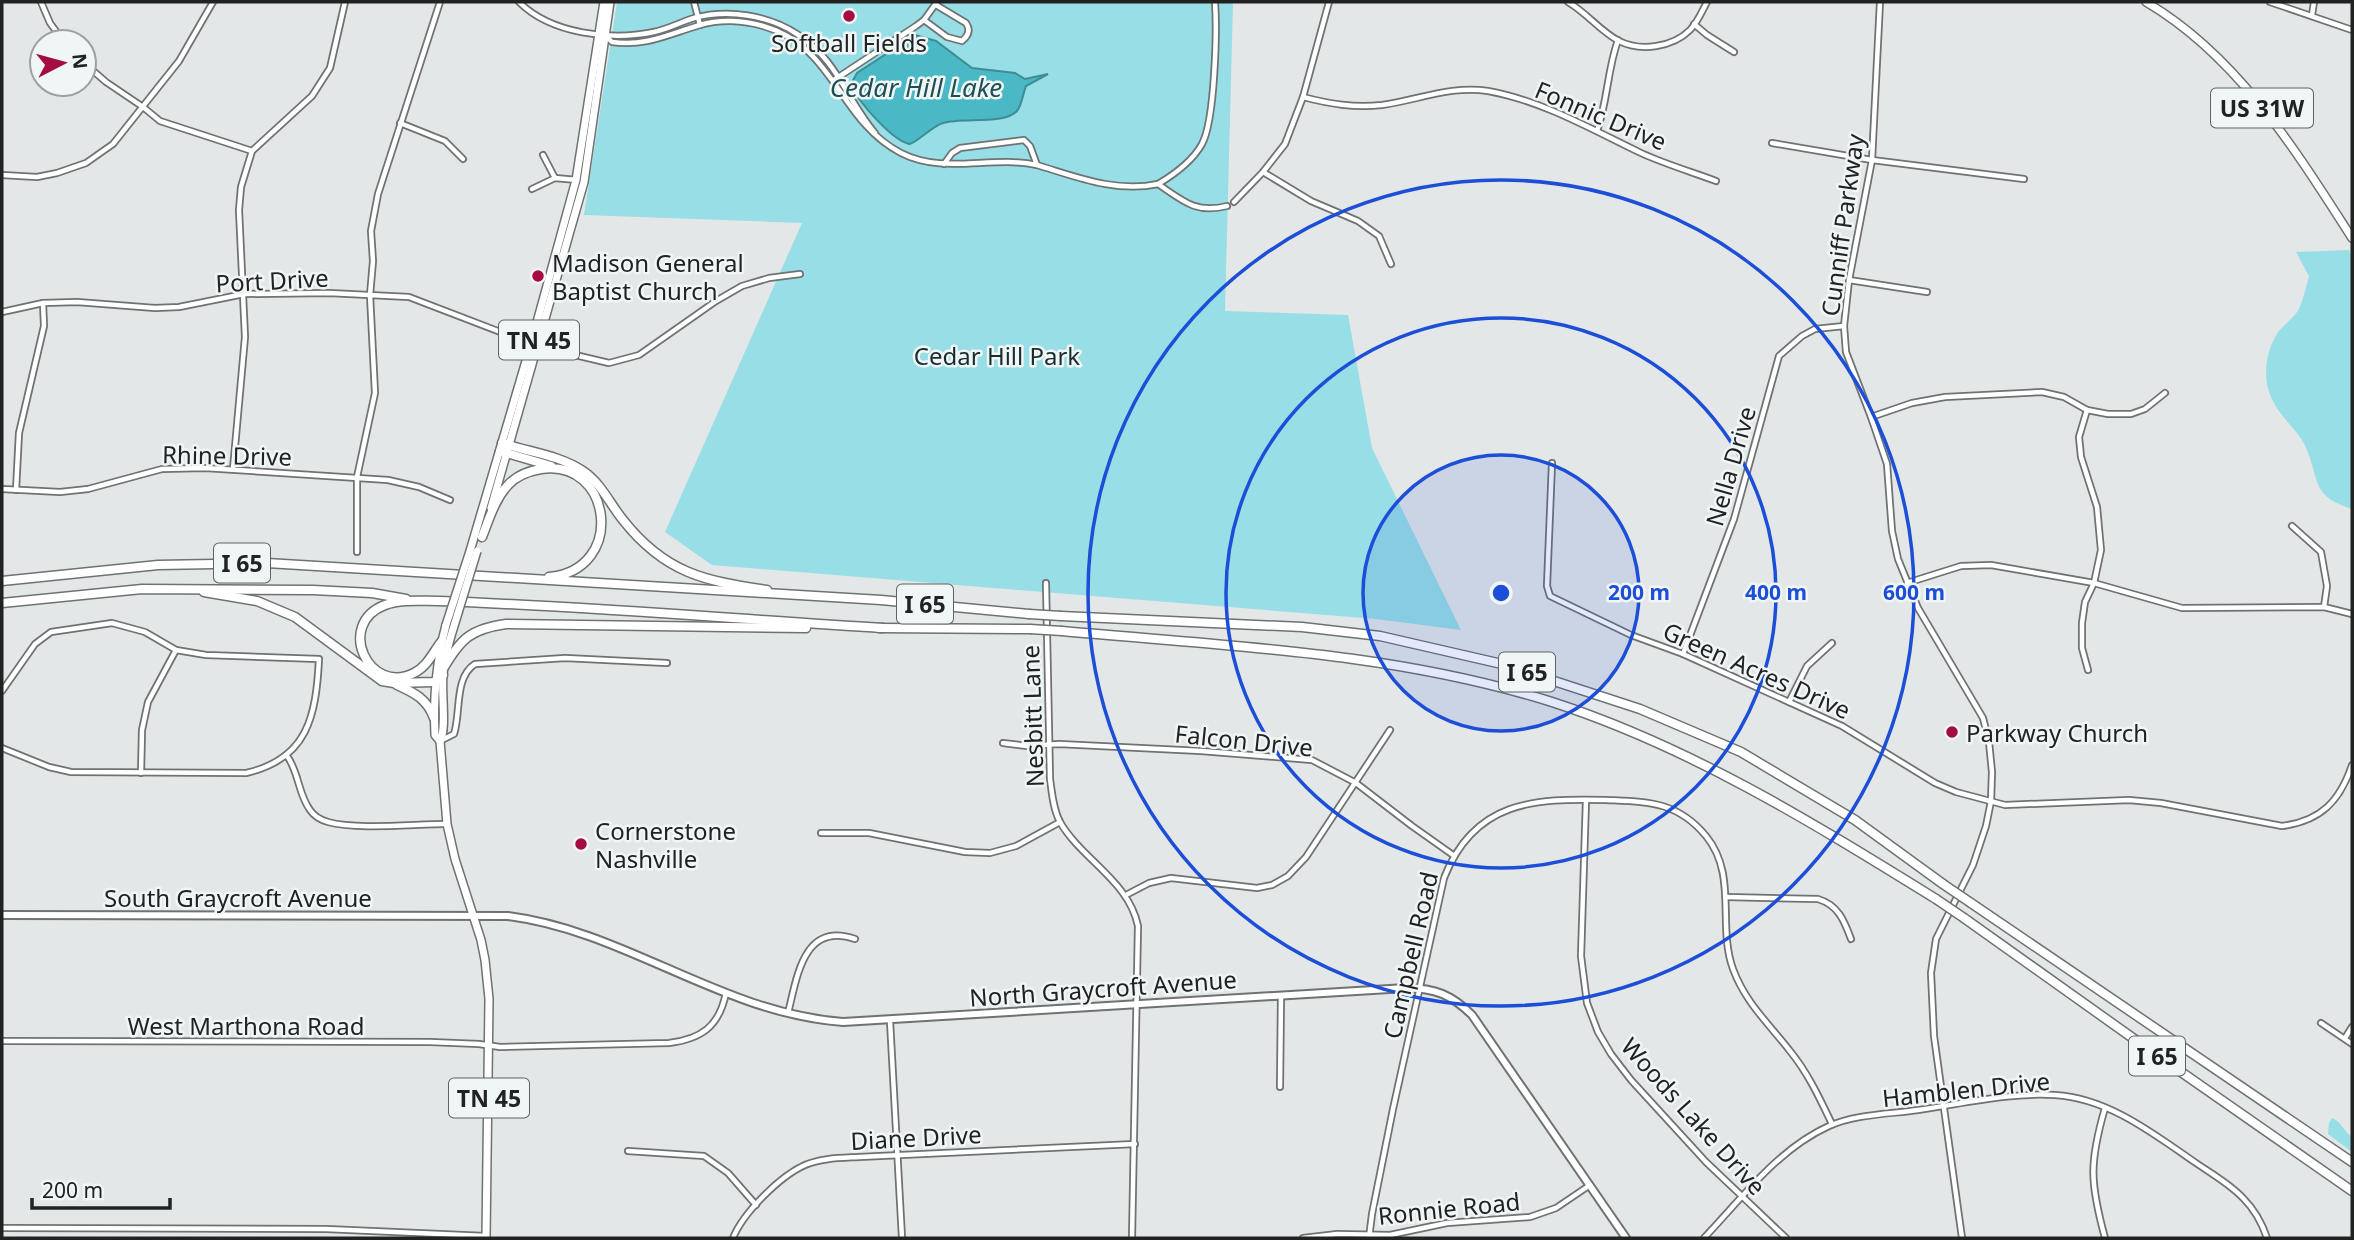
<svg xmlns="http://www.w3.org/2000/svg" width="2354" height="1240" font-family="'Noto Sans',sans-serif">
<rect width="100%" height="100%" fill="#e3e7e8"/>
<g fill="#97dee6">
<path d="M617,2h616l-8,309 123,4 24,133 89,182 -85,-11 -664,-54 -47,-33 137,-309 -218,-8z"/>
<path d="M2349,250l3,6v253c-40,-13 -32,-26 -45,-59 -7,-19 -28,-33 -36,-53 -9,-20 -5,-48 8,-66 7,-8 17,-15 21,-24 4,-10 6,-21 9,-31l-13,-24z"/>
<path d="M2332,1118c9,3 12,14 20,19v15l-24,-18 1,-11z"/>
</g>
<path fill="#4bb9c5" stroke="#3e8c94" stroke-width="2" d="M915,35l21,6 36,27 43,5 10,6 23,-5 -22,12c-3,7 -4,19 -9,25 -13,14 -55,6 -74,12 -11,3 -29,22 -34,21 -17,-4 -52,-43 -58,-60l6,-11z"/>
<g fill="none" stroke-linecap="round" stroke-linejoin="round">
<g stroke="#6e7272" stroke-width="8">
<g id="street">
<path d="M41,2l9,21 14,19"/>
<path d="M519,2c32,32 92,39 135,30 14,-3 27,-10 40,-14 34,-9 74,-3 103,16 41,26 49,65 78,99"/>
<path d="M694,2l6,23"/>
<path d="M1568,2c19,11 33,30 51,39 22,11 54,6 71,-11 8,-8 12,-19 17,-28"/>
<path d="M1880,2l-8,158 -23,120 -5,46 2,26 25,65 16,47 5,67 6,28 20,49 65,110 6,24 3,30 -1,29 -5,25 -13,39 -37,74 -5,34 3,63 28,202"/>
<path d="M2270,2l82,28"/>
<path d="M2312,15l2,-13"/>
<path d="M924,20l23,17 15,4c6,-5 9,-11 4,-18l-30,-18"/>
<path d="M1694,24l13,11 27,17"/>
<path d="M606,36l6,6c33,5 57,-8 88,-17 19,-6 43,-5 63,1 72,20 75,94 138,127 43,22 90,2 136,12"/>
<path d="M84,63l22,19 37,25 17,14 92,30"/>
<path d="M834,80l82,-54 8,-6 13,-18"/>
<path d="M1303,97c27,7 51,11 79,8 36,-5 70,-20 106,-14 55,10 103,38 153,62 24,11 51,19 75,28"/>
<path d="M400,123l45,18 18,18"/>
<path d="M1597,131c11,-31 10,-60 21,-91"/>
<path d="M1772,143l100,17 152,19"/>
<path d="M543,155l12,23"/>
<path d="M944,164l8,-11 8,-5 64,-8 6,6 7,19c40,12 79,28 121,19 25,17 38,30 69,22"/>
<path d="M1263,172l48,29 47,20 21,15 12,28"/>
<path d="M2,175l35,2 20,-4 29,-10 27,-19 66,-83 34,-59"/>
<path d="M1158,184c17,-10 34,-22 44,-40 13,-24 15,-114 13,-142"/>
<path d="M532,189l23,-11 22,2"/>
<path d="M1234,202l29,-30 22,-28 18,-47 26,-95"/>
<path d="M1849,280l78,12"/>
<path d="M2,312l41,-9 34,-1 78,6 24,-1 65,-13 85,-1 80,4 128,49 72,17 30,-8 77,-54 26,-15 27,-8 31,-4"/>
<path d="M2087,410l-8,27 2,20 16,50 4,43 -7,33 -9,19 -3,21v25l6,22"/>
<path d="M1871,417l41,-14 33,-6 97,-5 22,5 23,13 21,4h23l14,-5 20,-16"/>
<path d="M1552,463l-5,123 3,10 81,39 52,19 159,72 93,57 21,9 49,13 124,-5 32,3 121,23c39,-5 58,-25 70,-61"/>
<path d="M233,469l12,-132 -6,-127 2,-23 11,-36 60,-55 18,-28 15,-66"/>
<path d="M2,489l58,3 28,-3 74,-20 43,-1 183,12 31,7 31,13"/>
<path d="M16,490l3,-57 25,-107 -1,-23"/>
<path d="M2292,526l29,26 6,34 -3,21"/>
<path d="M357,552v-75l18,-84 -5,-98 3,-34 -2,-30 7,-37 62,-192"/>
<path d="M1046,583l4,196c2,14 3,30 10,43 22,38 69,59 78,104l-6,312"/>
<path d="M1907,583l54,-17 30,-1 103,18 88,25 142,-1 28,7"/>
<path d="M1683,654l51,-135 45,-163 23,-20 13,-7 29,-3"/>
<path d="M2,691l33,-47 16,-12 61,-9 33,9 31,18 30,5 113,4c-3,57 -11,100 -73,114l-175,-1 -22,-5 -47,-19"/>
<path d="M1789,702l18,-36 25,-23"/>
<path d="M440,741l14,-7c7,-21 0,-57 21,-70l90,-6 102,5"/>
<path d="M1003,743l24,3 32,-2 142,7 111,9 44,23 56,43 41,29"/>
<path d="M287,756c12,16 11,38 23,54 4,6 11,10 18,12 29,8 86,2 118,2"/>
<path d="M141,773l1,-43 6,-28 28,-52"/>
<path d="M1586,800l-5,156 6,47 11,29 13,22 20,26 75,82 80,76"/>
<path d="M821,833h48l96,19 25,1 26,-7 44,-24"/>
<path d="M1126,895l23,-12 22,-5 86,10 15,-3 16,-9 18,-19 84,-127"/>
<path d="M1726,897l92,2c20,6 26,21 33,40"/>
<path d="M788,1013c9,-35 15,-92 67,-74"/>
<path d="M890,1021l12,217"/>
<path d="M2321,1023l31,21"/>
<path d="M2345,1038l7,-11"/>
<path d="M2,1041l428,1 49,2 21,3 169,-4c32,-4 50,-16 57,-50"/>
<path d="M1280,1087l1,-91"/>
<path d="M628,1151l76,5 24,17 28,32"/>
<path d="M2,1228l324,1 160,7"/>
<path d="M733,1238c10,-25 47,-62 72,-73 16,-7 36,-7 54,-8l276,-13"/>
<path d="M1303,1238l34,-4 53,1 57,-12 83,-6 26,-9 34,-23"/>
<path d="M1369,1238l3,-24 21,-105 51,-231c30,-77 90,-80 162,-78 42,2 71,1 100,36 32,39 11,89 27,133 12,33 36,55 57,82 18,22 30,48 42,73"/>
<path d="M1704,1238c38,-40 74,-89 125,-112 27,-12 61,-12 89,-16 43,-6 94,-18 137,-15 53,3 99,39 141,68 16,11 34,21 47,35 11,11 19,25 24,40"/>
<path d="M2105,1238c-15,-55 -16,-75 0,-130"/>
</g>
</g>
<g stroke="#6e7272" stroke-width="10">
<path id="secondary" d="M2,915l506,1c118,15 213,97 335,106l563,-34c29,0 46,7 66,27l154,223"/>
</g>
<g stroke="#6e7272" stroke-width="10">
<g id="primary">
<path d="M2146,2c92,54 150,149 206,236"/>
<path d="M491,508l93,-326 26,-180"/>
<path d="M470,551l61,-207 45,-164 28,-178"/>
<path d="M454,626c-5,16 -10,32 -11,49 -2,16 4,55 -3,66l7,83 8,35 26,81 4,20 4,39 -3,239"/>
<path d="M440,741l-5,-6c-2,-39 1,-72 11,-110"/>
</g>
</g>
<g stroke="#6e7272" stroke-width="11">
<g id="highway">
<path d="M502,443c26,9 57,12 81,28 18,12 27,33 40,49 42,53 81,61 144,70"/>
<path d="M500,451l51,15"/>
<path d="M482,537c7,-18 13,-38 26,-52 9,-10 21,-14 33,-16 71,-11 86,101 8,108"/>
<path d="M2,581l156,-16 109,-2 614,37 148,14"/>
<path d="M204,592l53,9 38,16 87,64 12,2 40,-1 9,-7"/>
<path d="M2,603l140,-14 171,1 59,3 34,6"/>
<path d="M1061,616l241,11 78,9 122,28 138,45 101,43 114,68 88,64"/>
<path d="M879,628l151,1"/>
<path d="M1062,631c164,15 332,21 490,71 139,45 261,121 384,197"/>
<path d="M442,641c-9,11 -14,25 -28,32 -45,23 -79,-49 -29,-68 16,-6 36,-4 53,-4 148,5 296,18 445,27"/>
<path d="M443,669c18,-31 28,-40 63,-45l300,4"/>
<path d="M397,685c18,8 30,14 37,33"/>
<path d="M1971,903l381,259"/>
<path d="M1964,918l187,133 201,140"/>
</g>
</g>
<use href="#street" stroke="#fff" stroke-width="4.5"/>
<use href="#secondary" stroke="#fff" stroke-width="6"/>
<use href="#primary" stroke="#fff" stroke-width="7"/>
<use href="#highway" stroke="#fff" stroke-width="8"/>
<g stroke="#6e7272" stroke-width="10" stroke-linecap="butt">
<g id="primary-bridge">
<path d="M446,625l24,-74"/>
<path d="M454,626l23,-75"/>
</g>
</g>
<g stroke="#6e7272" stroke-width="11" stroke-linecap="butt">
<g id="highway-bridge">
<path d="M1029,614l32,2"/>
<path d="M1030,629l32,2"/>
<path d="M1943,884l28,19"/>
<path d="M1936,899l28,19"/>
</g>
</g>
<use href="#primary-bridge" stroke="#fff" stroke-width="7"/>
<use href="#highway-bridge" stroke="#fff" stroke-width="8"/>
</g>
<circle cx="1501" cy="593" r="138" fill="#1d4ed8" fill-opacity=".12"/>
<g fill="none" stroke="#1d4ed8" stroke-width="3.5">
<circle cx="1501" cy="593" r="138"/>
<circle cx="1501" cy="593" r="275"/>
<circle cx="1501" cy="593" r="413"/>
</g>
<g fill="#a50c43" stroke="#f0f5f5" stroke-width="2.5">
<circle cx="849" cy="16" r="7"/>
<circle cx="538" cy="276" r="7"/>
<circle cx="1952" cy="732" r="7"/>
<circle cx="581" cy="844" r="7"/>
</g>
<g text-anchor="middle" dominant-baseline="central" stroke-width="5" stroke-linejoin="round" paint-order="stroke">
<g fill="#f0f5f5" stroke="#5f6262" stroke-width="2">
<rect x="2211" y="88.5" width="102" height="39" rx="5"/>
<rect x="499" y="320.5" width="80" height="39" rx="5"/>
<rect x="214" y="543.5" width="56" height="39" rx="5"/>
<rect x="897" y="584.5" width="56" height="39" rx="5"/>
<rect x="1499" y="652.5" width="56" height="39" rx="5"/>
<rect x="2129" y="1036.5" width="56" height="39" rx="5"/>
<rect x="449" y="1078.5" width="80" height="39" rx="5"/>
</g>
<g font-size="23" font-weight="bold" fill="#212323">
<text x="2262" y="108">US 31W</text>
<text x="539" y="340">TN 45</text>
<text x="242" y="563">I 65</text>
<text x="925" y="604">I 65</text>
<text x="1527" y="672">I 65</text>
<text x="2157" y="1056">I 65</text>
<text x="489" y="1098">TN 45</text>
</g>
<g font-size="24" fill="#212323" stroke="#f0f5f5" text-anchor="start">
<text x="849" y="42" text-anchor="middle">Softball Fields</text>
<text x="552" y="262">Madison General<tspan x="552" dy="28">Baptist Church</tspan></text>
<text x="1966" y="732">Parkway Church</text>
<text x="595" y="830">Cornerstone<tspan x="595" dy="28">Nashville</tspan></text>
</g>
<g font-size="24" fill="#212323" stroke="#f0f5f5">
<text transform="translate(1601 115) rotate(23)">Fonnic Drive</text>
<text transform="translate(1842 225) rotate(-82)">Cunniff Parkway</text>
<text transform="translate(272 280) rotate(-3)">Port Drive</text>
<text transform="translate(227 455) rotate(1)">Rhine Drive</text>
<text transform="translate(1730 466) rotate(-74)">Nella Drive</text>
<text transform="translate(1757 670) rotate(24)">Green Acres Drive</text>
<text transform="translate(1032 716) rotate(-92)">Nesbitt Lane</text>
<text transform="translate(1244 740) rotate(6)">Falcon Drive</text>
<text x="238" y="897">South Graycroft Avenue</text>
<text transform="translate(1410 955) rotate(-77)">Campbell Road</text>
<text transform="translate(1103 988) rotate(-4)">North Graycroft Avenue</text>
<text x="246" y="1025">West Marthona Road</text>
<text transform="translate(1966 1089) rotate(-6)">Hamblen Drive</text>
<text transform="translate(1694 1116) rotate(48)">Woods Lake Drive</text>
<text transform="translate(916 1137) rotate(-3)">Diane Drive</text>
<text transform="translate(1449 1208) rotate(-6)">Ronnie Road</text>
</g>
<g font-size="24" fill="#192d2f" stroke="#f0f5f5">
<text x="997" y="355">Cedar Hill Park</text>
</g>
<g font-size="26" font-style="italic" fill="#1f4f54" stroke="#f0f5f5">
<text x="916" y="87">Cedar Hill Lake</text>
</g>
</g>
<circle cx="1501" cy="593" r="10" fill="#1d4ed8" stroke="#f0f5f5" stroke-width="3.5"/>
<g font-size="21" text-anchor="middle" font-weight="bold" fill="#1d4ed8" stroke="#f0f5f5" stroke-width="5" stroke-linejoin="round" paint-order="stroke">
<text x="1639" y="600">200 m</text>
<text x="1776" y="600">400 m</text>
<text x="1914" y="600">600 m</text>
</g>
<rect width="2354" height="1240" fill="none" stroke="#212323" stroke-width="7"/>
<g transform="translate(63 63) rotate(84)"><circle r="33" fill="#f0f5f5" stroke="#9da1a1" stroke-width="2"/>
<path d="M0-5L12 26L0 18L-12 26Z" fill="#a50c43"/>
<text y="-10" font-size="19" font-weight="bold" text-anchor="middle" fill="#212323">N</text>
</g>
<path d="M32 1198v10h138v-10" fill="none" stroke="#212323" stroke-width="3.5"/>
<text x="42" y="1198" font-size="21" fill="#212323" stroke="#f0f5f5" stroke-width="5" paint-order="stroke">200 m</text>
</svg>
